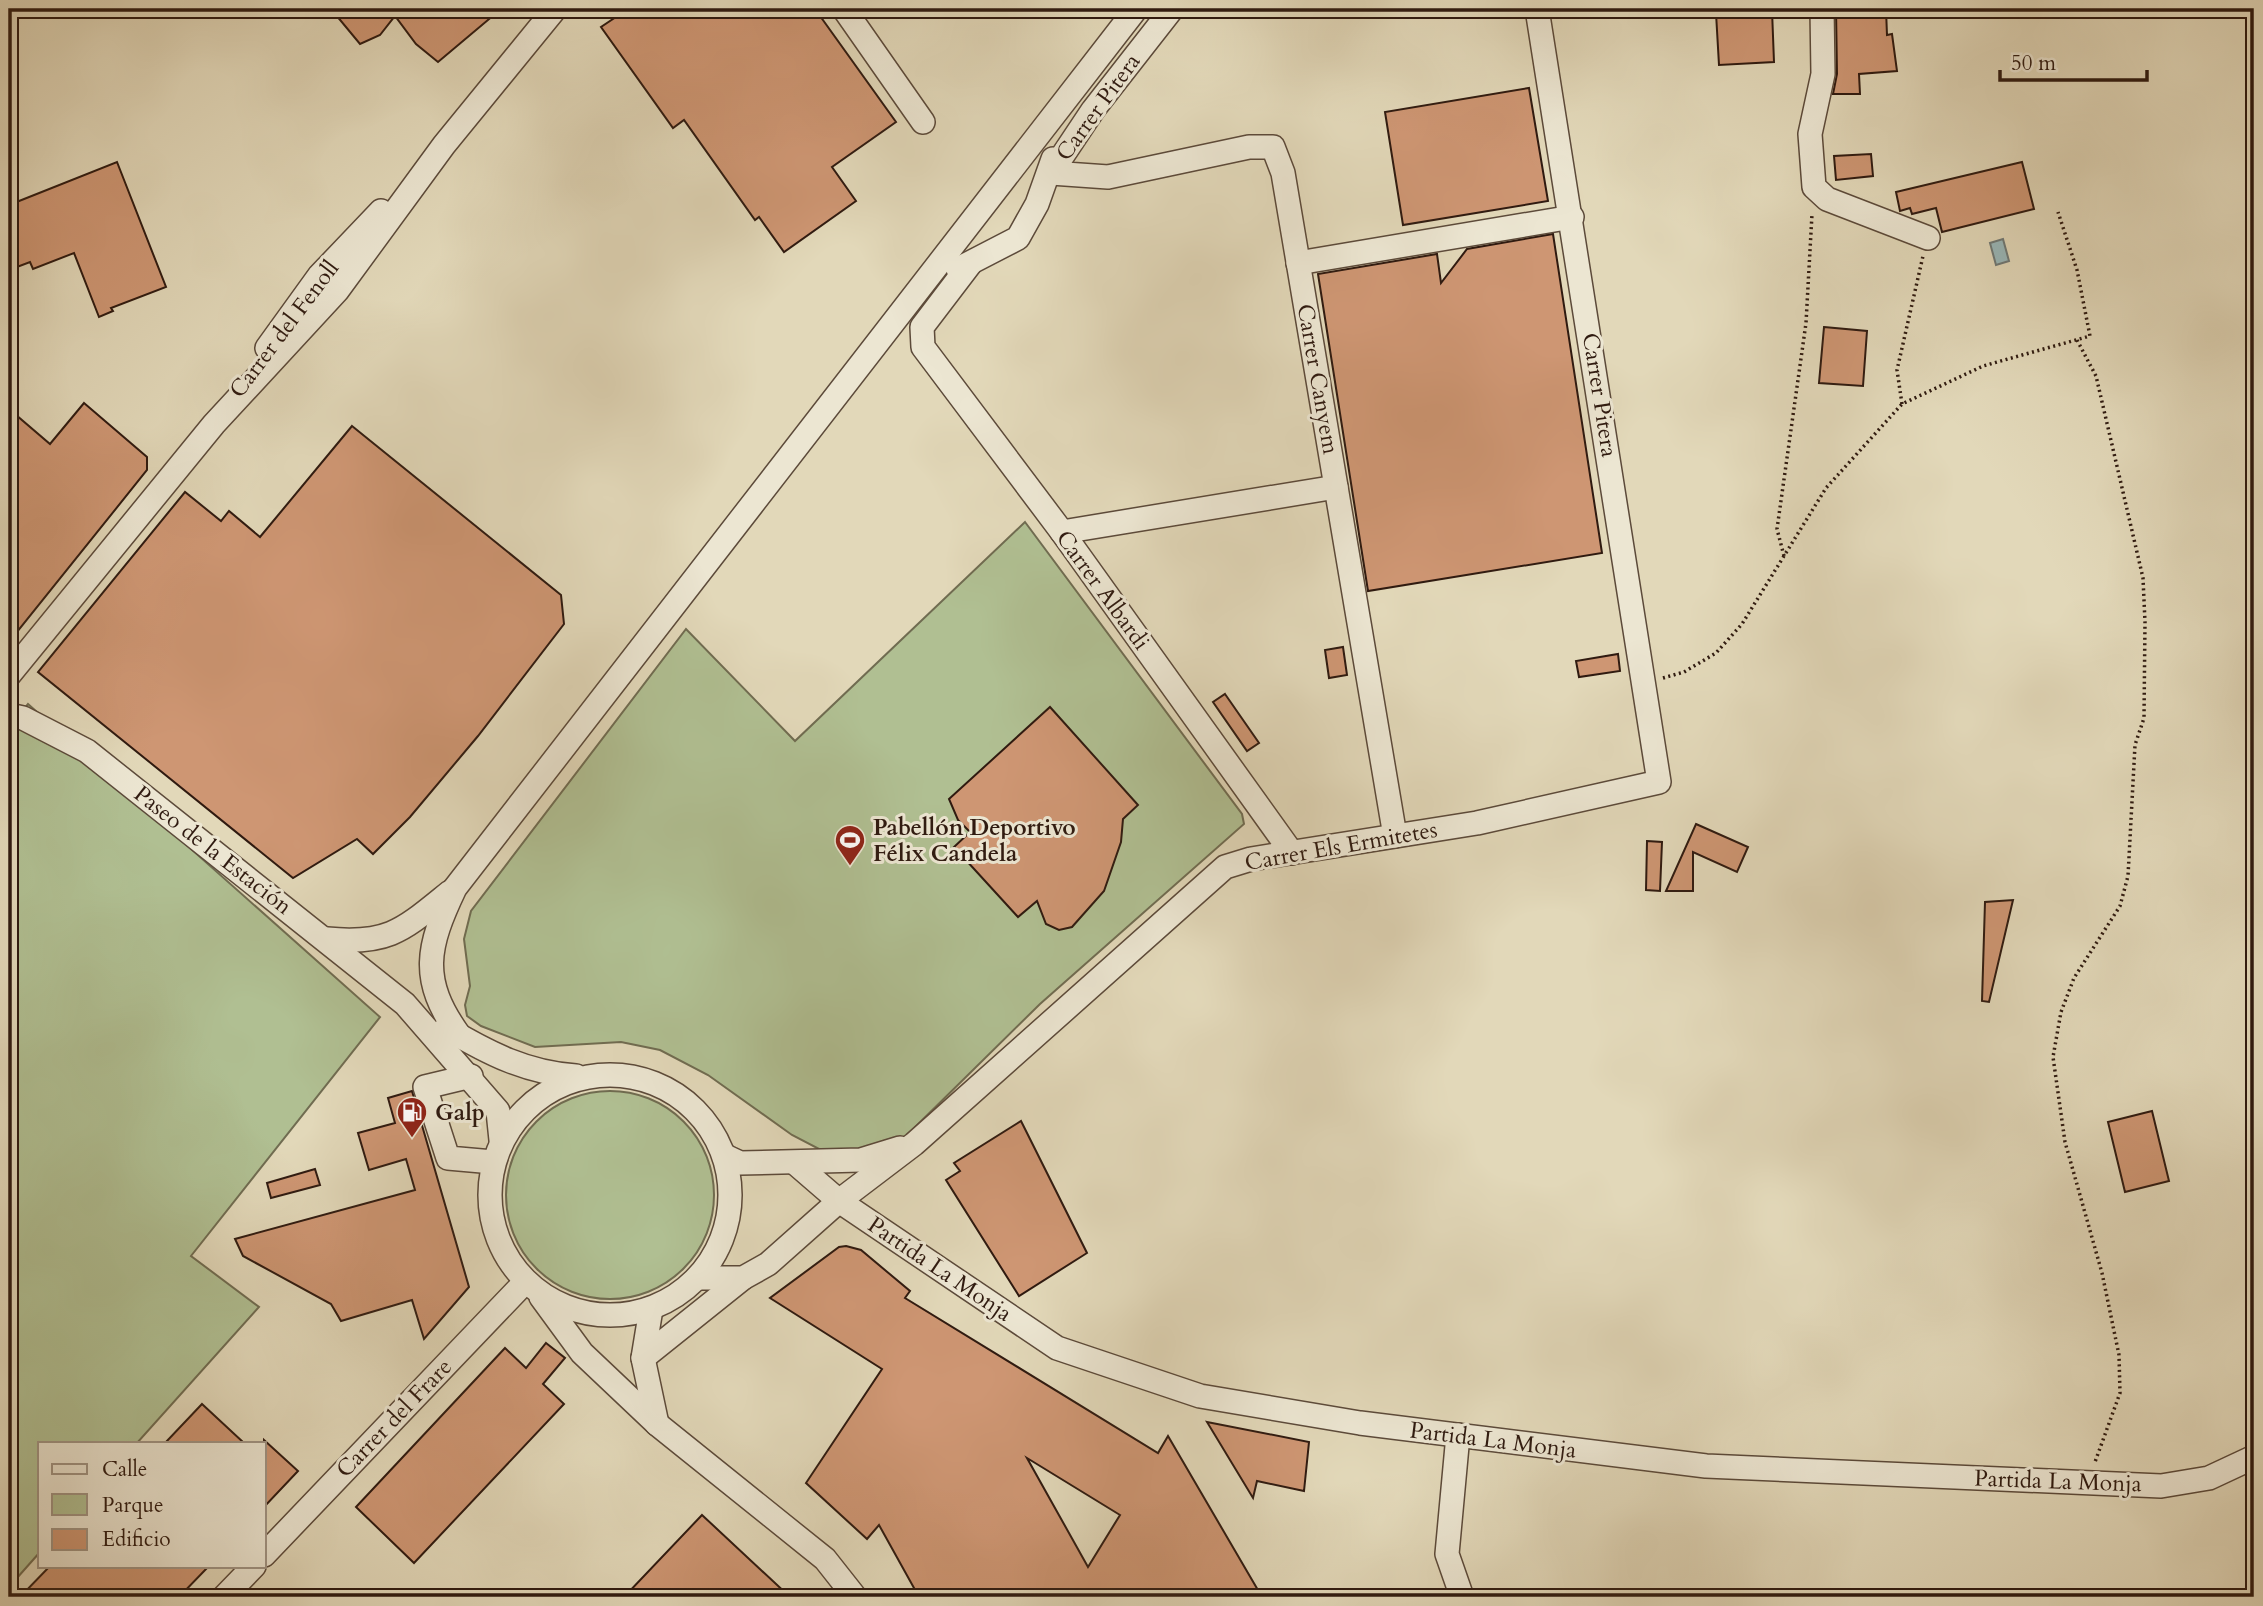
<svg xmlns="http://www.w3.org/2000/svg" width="2263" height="1606" font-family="Cardo,serif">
<rect width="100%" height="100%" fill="#e2d8b9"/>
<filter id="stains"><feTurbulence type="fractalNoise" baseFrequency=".00286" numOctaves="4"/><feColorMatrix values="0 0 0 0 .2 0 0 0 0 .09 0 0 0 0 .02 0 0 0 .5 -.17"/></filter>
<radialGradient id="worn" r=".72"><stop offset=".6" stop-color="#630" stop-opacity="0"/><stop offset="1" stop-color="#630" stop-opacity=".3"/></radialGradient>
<g fill="#b0bf92" stroke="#706c51" stroke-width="2">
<path d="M1025,522l217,292 2,10 -204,180 -136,134 -49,13 -36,-2 -27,-14 -84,-60 -48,-25 -39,-8 -86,5 -54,-21 -14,-10 -2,-11 5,-19 -6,-47 7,-28 215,-282 109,112z"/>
<path d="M28,704l352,313 -189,239 68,51 -122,136h-97v109l-31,35v-860z"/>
<circle cx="610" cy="1195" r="104"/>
</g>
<path fill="#99b8ba" stroke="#6f7976" stroke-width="2" d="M2003,239l6,22 -13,4 -6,-22z"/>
<g fill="#ce9673" stroke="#2f1a10" stroke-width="2" fill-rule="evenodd">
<path d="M331,9h170l-63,53 -22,-18 -21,-28 -15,19 -20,9z"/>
<path d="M628,9h187l81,113 -64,45 24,34 -72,51 -25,-35 -4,3 -71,-100 -11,8 -72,-101z"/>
<path d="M1836,9h50l1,26 5,-1 5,37 -38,3 1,20h-27l4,-20z"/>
<path d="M1772,10l2,52 -55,3 -3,-52z"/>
<path d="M1529,88l19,113 -145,24 -18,-113z"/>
<path d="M1871,154l2,22 -37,4 -2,-24z"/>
<path d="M117,162l49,125 -55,21 2,3 -14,6 -25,-64 -41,16 -3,-7 -21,8v-65z"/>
<path d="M2022,162l12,47 -92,23 -6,-24 -24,6 -2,-6 -10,3 -4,-19z"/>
<path d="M1553,234l49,319 -234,38 -50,-317 119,-20 4,29 26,-34z"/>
<path d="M1824,327l43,4 -4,55 -44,-3z"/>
<path d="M84,403l63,54v13l-138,172v-233l41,35z"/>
<path d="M352,426l209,169 3,29 -86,112 -68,81 -37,37 -16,-15 -64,39 -255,-206 147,-180 36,29 8,-10 31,26z"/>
<path d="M1343,647l4,28 -18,3 -4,-28z"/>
<path d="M1618,654l2,17 -41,6 -3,-16z"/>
<path d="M1225,694l34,49 -12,8 -34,-49z"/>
<path d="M1050,707l88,98 -15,14 -2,23 -17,49 -32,36 -13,3 -13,-6 -9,-23 -19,16 -64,-70 16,-15 -12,-12 -9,-21z"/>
<path d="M1696,824l52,23 -11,25 -44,-20v39h-27z"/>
<path d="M1647,841l15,1 -2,49 -14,-1z"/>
<path d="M2013,900l-24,102 -7,-1 3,-99z"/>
<path d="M412,1091l57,196 -45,52 -12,-39 -71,21 -10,-17 -88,-48 -8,-17 180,-49 -9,-31 -37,11 -11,-37 37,-10 -7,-25z"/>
<path d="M2152,1111l17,70 -44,11 -17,-70z"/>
<path d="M1021,1121l66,132 -68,43 -73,-116 14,-9 -6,-8z"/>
<path d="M315,1169l5,16 -49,13 -4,-15z"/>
<path d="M846,1246l15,4 49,41 -5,7 253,155 10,-17 94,161h-343l-40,-72 -12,14 -61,-56 76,-114 -112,-71 69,-51zM1027,1458l93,57 -32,52z"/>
<path d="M546,1343l19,15 -22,26 21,20 -150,159 -58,-56 149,-159 21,20z"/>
<path d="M202,1404l42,39h-79z"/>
<path d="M1207,1422l102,20 -5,49 -47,-10 -4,17z"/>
<path d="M264,1440l34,31 -34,36z"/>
<path d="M702,1515l88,82h-166z"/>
<path d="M50,1566h159l-30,31h-159z"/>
</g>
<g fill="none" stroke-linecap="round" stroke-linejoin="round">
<g stroke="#5c4a3a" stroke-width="26">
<g id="minor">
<path d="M844,9l79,113"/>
<path d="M1172,9l-79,101 -42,63 57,4 141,-30h24l10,26 112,663"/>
<path d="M1822,9l1,65 -13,60 4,53 13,12 101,39"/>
<path d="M1298,263l274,-46"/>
<path d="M970,264l-48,63 1,20 139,185 230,321"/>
<path d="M958,269l60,-31 19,-34 16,-45"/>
<path d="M267,348l52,-72 62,-65"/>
<path d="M1062,532l274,-45"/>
<path d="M9,675l205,-251 123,-133 107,-146 111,-136"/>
<path d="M9,715l14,3 64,33 318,253 93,107 3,29"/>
<path d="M327,939c62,6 76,-9 123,-47"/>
<path d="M446,1028c42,25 81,45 130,48"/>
<path d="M459,1035c-40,-56 -32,-88 -4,-147l681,-879"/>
<circle cx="610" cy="1195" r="120"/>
<path d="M471,1076l-46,11 23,71 45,4"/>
<path d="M725,1156l15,7 121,-3 39,-12"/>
<path d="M795,1163l44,38 218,147 143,48 160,27 346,43 455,20 48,-8 45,-21"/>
<path d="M698,1278h45l25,-14 71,-63 75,-57 311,-277 26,-8 226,-36 182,-41 -122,-773"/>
<path d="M541,1297l41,56 75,71 168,135 30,38"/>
<path d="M651,1309l-8,49 14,66"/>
<path d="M643,1358l100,-80"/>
<path d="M1458,1435l-11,119 15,43"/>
<path d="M264,1555l261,-273"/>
<path d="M224,1597l30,-31"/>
</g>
</g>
<g stroke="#2f1a10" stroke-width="3.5" stroke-dasharray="2 3.5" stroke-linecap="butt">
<path d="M2077,340l19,36 47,202 2,44 -1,96 -9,27 -7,131 -8,30 -46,72 -13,34 -8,45 12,85 37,131 17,82 1,38 -25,69"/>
<path d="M1902,404l-5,-34 26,-114"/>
<path d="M1784,556l-7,-27 29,-206 6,-109"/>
<path d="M1663,678l21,-6 32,-19 26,-29 84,-136 76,-84 81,-38 107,-30 -13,-66 -19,-58"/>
</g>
<use href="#minor" stroke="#ece6d2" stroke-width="23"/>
</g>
<defs>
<g id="stadium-pin" transform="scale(1.575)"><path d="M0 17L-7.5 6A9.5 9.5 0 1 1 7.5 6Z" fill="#8f2418" stroke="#ece6d2"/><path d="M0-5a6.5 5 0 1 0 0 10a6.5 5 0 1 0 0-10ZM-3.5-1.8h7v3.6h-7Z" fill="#fff"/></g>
<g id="fuel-pin" transform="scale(1.575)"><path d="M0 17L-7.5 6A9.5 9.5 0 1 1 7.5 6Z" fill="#8f2418" stroke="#ece6d2"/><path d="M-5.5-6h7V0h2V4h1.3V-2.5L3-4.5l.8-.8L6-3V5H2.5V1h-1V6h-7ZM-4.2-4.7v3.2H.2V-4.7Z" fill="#fff"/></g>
</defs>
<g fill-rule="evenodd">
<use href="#stadium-pin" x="850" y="840"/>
<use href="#fuel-pin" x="412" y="1112"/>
</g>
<g text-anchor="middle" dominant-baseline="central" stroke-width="6" stroke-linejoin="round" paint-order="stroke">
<g font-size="23" fill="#2f1a10" stroke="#ece6d2">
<text transform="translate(1098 107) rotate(-54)">Carrer Pitera</text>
<text transform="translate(284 329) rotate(-53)">Carrer del Fenoll</text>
<text transform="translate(1318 379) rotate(80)">Carrer Canyem</text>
<text transform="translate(1600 395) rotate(81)">Carrer Pitera</text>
<text transform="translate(1103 590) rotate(54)">Carrer Albardi</text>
<text transform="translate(1341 846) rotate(-10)">Carrer Els Ermitetes</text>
<text transform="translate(213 850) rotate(38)">Paseo de la Estación</text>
<text transform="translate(940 1269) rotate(34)">Partida La Monja</text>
<text transform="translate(394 1418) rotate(-46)">Carrer del Frare</text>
<text transform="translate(1493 1440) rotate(7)">Partida La Monja</text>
<text transform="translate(2058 1481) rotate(2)">Partida La Monja</text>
</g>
<g font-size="23" font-weight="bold" fill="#2f1a10" stroke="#ece6d2" text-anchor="start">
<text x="873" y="827">Pabellón Deportivo<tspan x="873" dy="26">Félix Candela</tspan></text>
<text x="435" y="1112">Galp</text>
</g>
</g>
<rect width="2263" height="1606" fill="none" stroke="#e2d8b9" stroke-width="35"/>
<rect x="10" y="10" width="2242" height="1585" fill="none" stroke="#2f1a10" stroke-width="3.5"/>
<rect x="18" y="18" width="2228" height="1571" fill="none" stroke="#2f1a10" stroke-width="2"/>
<rect x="38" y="1442" width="228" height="126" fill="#ece6d2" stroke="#a09484" stroke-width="2"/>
<rect x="52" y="1464" width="35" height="10" fill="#ece6d2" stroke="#a09484" stroke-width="2"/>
<text x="102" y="1476" font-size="21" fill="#2f1a10">Calle</text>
<rect x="52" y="1494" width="35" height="21" fill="#b0bf92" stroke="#a09484" stroke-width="2"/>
<text x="102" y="1512" font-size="21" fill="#2f1a10">Parque</text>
<rect x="52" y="1529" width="35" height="21" fill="#ce9673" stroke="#a09484" stroke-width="2"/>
<text x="102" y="1546" font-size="21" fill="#2f1a10">Edificio</text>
<path d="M2000 70v10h147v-10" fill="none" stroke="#2f1a10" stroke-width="3.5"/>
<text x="2011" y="70" font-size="21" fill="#2f1a10" stroke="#ece6d2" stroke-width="5" paint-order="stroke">50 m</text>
<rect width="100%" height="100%" filter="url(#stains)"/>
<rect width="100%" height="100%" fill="url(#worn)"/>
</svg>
